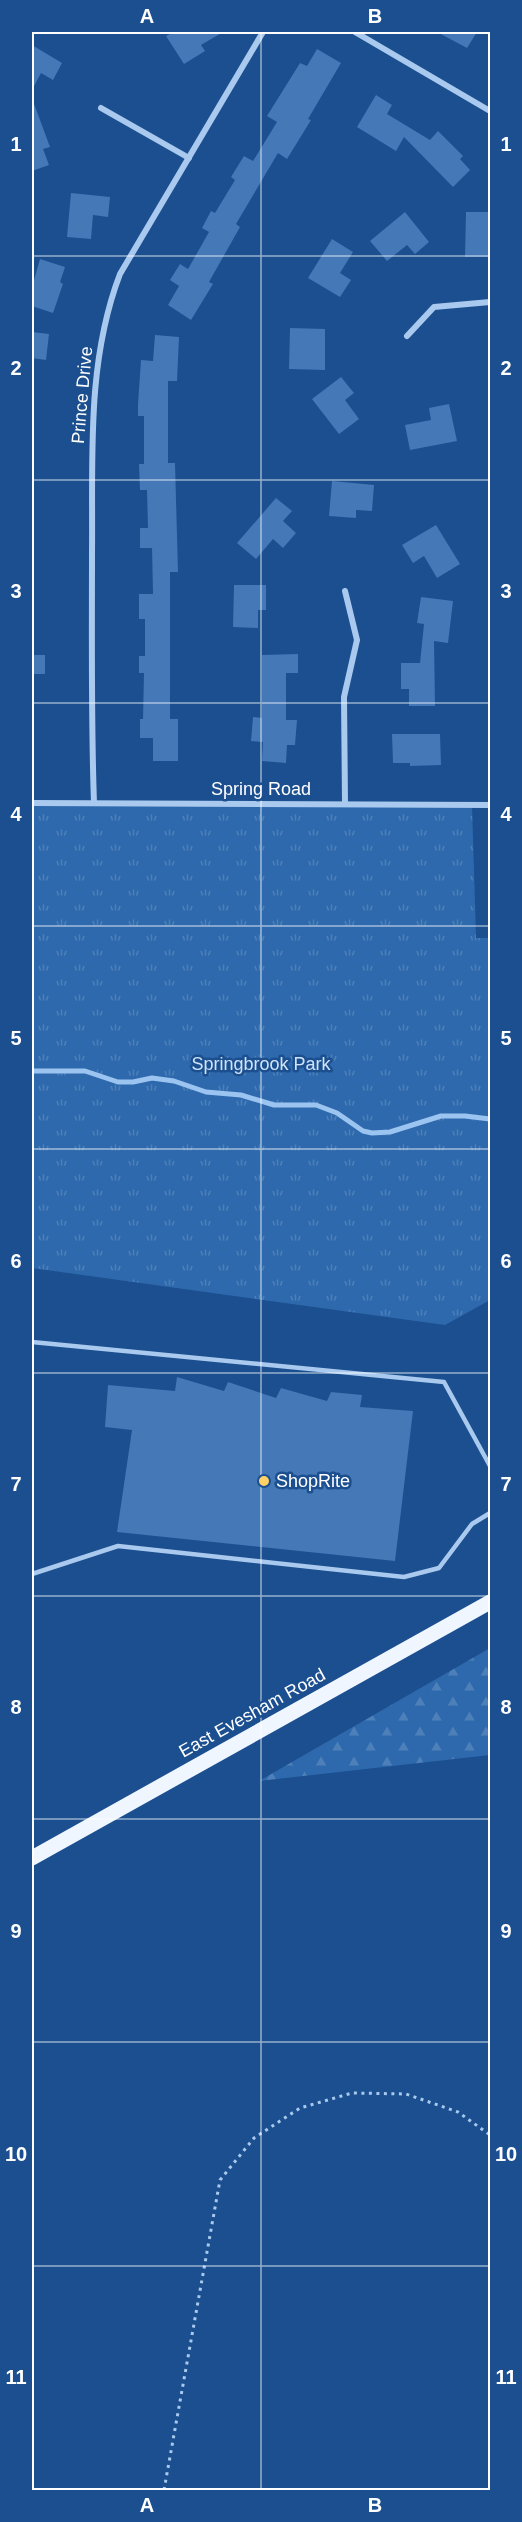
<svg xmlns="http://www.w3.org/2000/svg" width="522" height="2522" font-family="Helvetica,sans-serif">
<defs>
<pattern id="forest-firs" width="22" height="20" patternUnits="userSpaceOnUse" patternTransform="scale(1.5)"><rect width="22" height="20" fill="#2e69ad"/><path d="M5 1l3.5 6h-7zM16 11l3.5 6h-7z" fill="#4d80b9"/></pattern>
<pattern id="park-tufts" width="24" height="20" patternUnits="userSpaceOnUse" patternTransform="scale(1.5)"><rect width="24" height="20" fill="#2e69ad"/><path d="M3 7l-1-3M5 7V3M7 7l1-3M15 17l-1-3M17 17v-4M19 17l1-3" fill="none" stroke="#4d80b9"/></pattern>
</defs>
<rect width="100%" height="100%" fill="#1b4f8f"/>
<path fill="url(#forest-firs)" d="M490,1648v107l-231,26z"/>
<path fill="url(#park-tufts)" d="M32,803l440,2 4,133h14v362l-45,25 -413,-57z"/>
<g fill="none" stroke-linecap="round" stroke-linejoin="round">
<path stroke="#9cc4f0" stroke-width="5" d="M32,1071h53l33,11h15l19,-4 22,3 32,11 35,3 33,10h42l21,8 26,18 9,2 18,-1 51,-16h24l25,3"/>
</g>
<g fill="#4478b7">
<path d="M174,32h49l-22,13 4,6 -21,13 -18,-28z"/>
<path d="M437,32h40l-10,16z"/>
<path d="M32,45l30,18 -9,17 -12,-7 -9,17z"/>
<path d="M317,49l24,14 -33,56 3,1 -24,39 -9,-6 -42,71 4,3 -31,55 4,2 -22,36 -23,-15 11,-19 -9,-6 10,-16 8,5 21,-37 -7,-4 9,-17 4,2 20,-33 -4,-3 13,-21 9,5 24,-39 -10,-6 33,-53 7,3z"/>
<path d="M376,95l16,10 -5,9 43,26 8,-9 25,25 -3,3 10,11 -17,17 -49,-50 -8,14 -39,-24z"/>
<path d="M33,101l17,46 -7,2 6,16 -17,6v-69z"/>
<path d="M71,193l39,4 -2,20 -15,-2 -2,24 -24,-2z"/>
<path d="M405,212l24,30 -14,12 -8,-9 -20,16 -17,-20z"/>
<path d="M466,212h24v45h-25z"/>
<path d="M332,239l21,13 -13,21 11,7 -11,17 -32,-19z"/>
<path d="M40,259l25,8 -5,15 3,2 -10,29 -21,-7v-19z"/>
<path d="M290,328l35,1v41l-36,-1z"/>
<path d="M32,332l17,2 -3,26 -14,-2z"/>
<path d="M155,335l24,2 -2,44h-9v82h7l3,109h-8v147h8v42h-25v-23h-13v-19h3l1,-46h-5v-17h6v-37h-6v-25h14l-1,-46h-12v-20h8l-1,-38h-7l-1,-26h5v-48h-6v-12l3,-44 12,1z"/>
<path d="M341,377l13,16 -9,7 14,19 -20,15 -27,-35z"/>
<path d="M449,404l8,37 -47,9 -5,-25 26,-5 -2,-12z"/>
<path d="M332,481l42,4 -2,26 -16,-1v8l-27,-2z"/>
<path d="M276,498l16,13 -9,10 13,12 -13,15 -10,-9 -17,20 -19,-16z"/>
<path d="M436,525l24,39 -23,14 -13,-22 -11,7 -11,-18z"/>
<path d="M234,585h32v25h-8v18l-25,-1z"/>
<path d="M421,597l32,4 -5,42 -14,-2 1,65h-26v-17h-8v-26h19l4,-39 -7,-1z"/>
<path d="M298,654v19h-12v47h11l-2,25h-8l-1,18 -24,-2 1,-19 -12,-1 2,-24 9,1v-63z"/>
<rect x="32" y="655" width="13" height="19"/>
<path d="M392,734h48l1,31 -31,1v-3h-17z"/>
<path d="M177,1377l47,14 4,-9 48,16 5,-10 46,13 4,-9 31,3 -2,12 53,4 -18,150 -278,-29 15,-102 -27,-3 3,-42 67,6z"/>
</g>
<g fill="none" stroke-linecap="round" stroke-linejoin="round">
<path stroke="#a9c9ee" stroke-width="3" stroke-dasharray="3 4.5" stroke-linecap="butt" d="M164,2490l56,-310 34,-42 46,-30 52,-15 54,1 52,18 32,23"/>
<g stroke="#a9c9ee" stroke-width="4.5">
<path d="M32,1342l412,40 46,84"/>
<path d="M32,1574l86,-28 286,31 35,-9 33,-44 18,-11"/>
</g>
<g stroke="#a9c9ee" stroke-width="6">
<path d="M355,32l135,79"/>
<path d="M101,108l88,50"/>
<path d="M407,336l27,-29 56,-5"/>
<path d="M345,591l12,49 -13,57 1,107"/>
<path d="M32,803l458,2"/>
<path d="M94,803c-3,-83 -2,-167 -2,-250 1,-94 -6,-190 28,-279l143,-242"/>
</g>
<path stroke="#f0f6ff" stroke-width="15" d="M32,1858l458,-256"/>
</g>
<path fill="none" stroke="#fff" stroke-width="1.5" stroke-opacity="0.55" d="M261,32v2458M32,256h458M32,480h458M32,703h458M32,926h458M32,1149h458M32,1373h458M32,1596h458M32,1819h458M32,2042h458M32,2266h458"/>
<circle fill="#ffd166" stroke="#1b4f8f" stroke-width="2" cx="264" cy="1481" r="6"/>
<g text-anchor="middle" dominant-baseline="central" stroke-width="5" stroke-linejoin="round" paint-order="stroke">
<g font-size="18" fill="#fff" stroke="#1b4f8f">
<text transform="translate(82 395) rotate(-85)">Prince Drive</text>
<text x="261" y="789">Spring Road</text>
<text transform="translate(252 1713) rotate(-29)">East Evesham Road</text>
</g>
<g font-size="18" fill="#cfe3fa" stroke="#1b4f8f">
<text x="261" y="1064">Springbrook Park</text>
</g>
<g font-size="18" fill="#fff" stroke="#1b4f8f" text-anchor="start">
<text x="276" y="1481">ShopRite</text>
</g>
</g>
<rect width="522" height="2522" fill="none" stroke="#1b4f8f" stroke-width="66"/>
<rect x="33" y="33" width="456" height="2456" fill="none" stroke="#fff" stroke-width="2"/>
<g font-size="20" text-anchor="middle" font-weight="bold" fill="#fff">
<text x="147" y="23">A</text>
<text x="375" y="23">B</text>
<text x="16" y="151">1</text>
<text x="506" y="151">1</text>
<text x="16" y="375">2</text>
<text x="506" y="375">2</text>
<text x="16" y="598">3</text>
<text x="506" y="598">3</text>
<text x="16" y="821">4</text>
<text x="506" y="821">4</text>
<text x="16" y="1045">5</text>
<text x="506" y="1045">5</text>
<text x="16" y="1268">6</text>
<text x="506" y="1268">6</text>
<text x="16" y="1491">7</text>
<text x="506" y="1491">7</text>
<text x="16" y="1714">8</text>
<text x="506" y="1714">8</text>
<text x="16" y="1938">9</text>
<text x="506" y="1938">9</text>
<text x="16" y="2161">10</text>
<text x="506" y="2161">10</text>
<text x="16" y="2384">11</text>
<text x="506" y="2384">11</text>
<text x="147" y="2512">A</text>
<text x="375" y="2512">B</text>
</g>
</svg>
